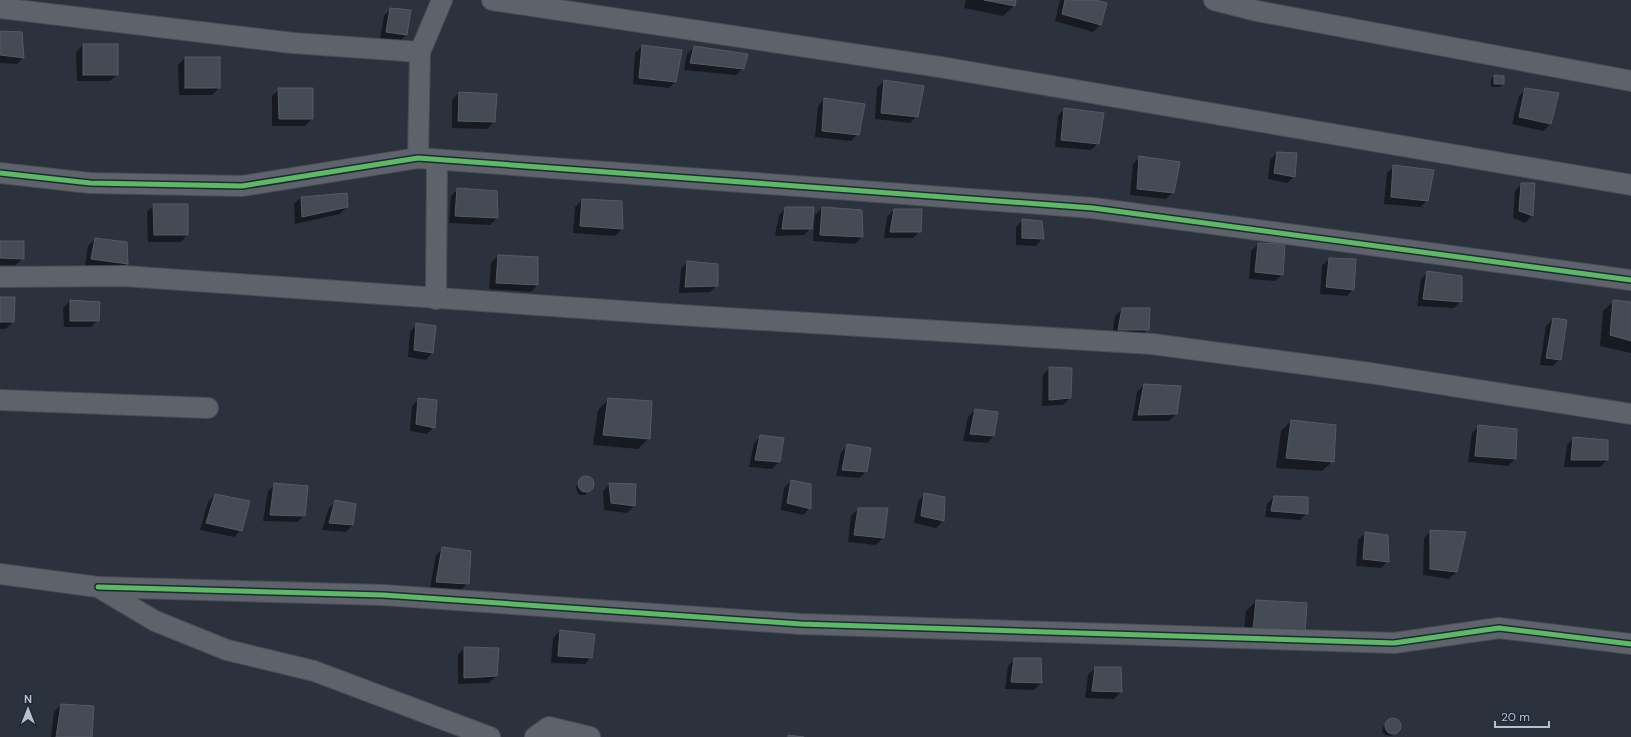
<svg xmlns="http://www.w3.org/2000/svg" width="1631" height="737" font-family="'DM Sans',sans-serif">
<rect width="100%" height="100%" fill="#2c323d"/>
<g fill="#0007">
<path d="M966,0h49l-1,6 -11,10 -39,-8z"/>
<path d="M1060,0h32l14,4 -6,21 -7,7 -38,-11z"/>
<path d="M391,9l19,2 -4,24 -7,7 -19,-3 4,-23z"/>
<path d="M0,32l23,26 -6,6 -17,-1z"/>
<path d="M83,45l34,30 -7,6h-33l-1,-29z"/>
<path d="M642,46l34,35 -7,7 -36,-4 2,-31z"/>
<path d="M694,47l49,21 -7,7 -52,-5 3,-16z"/>
<path d="M185,58h34v30l-7,7h-33l-1,-30z"/>
<path d="M1494,76l9,8 -3,3h-9v-8z"/>
<path d="M884,81l33,35 -7,7 -35,-4 2,-31z"/>
<path d="M279,89l33,30 -7,7h-33v-30z"/>
<path d="M1526,89l31,4 -7,31 -7,7 -31,-7 7,-28z"/>
<path d="M459,93l35,29 -7,7 -35,-1v-28z"/>
<path d="M824,99l34,35 -7,7 -36,-4 3,-31z"/>
<path d="M1064,109l34,34 -7,7 -36,-3 3,-31z"/>
<path d="M1277,153l17,24 -7,6 -19,-4 2,-19z"/>
<path d="M1140,157l33,35 -7,7 -36,-4 3,-31z"/>
<path d="M1394,166l33,35 -7,6 -36,-3 3,-31z"/>
<path d="M1522,184h12l-2,32 -7,7 -12,-5 2,-27z"/>
<path d="M458,189l38,2 1,27 -7,7 -41,-2 2,-27z"/>
<path d="M301,197l46,10 -7,7 -45,10 -1,-20z"/>
<path d="M582,200l40,29 -7,7 -42,-3 2,-26z"/>
<path d="M154,205l33,30 -6,7h-33l-1,-30z"/>
<path d="M786,208l25,20 -7,7 -29,1 4,-21z"/>
<path d="M822,208l40,29 -7,7 -42,-3 2,-26z"/>
<path d="M894,210l26,21 -7,7h-29l3,-21z"/>
<path d="M1023,220l18,2 1,17 -6,7 -20,-1v-18z"/>
<path d="M95,239l32,24 -7,7 -35,-4 3,-20z"/>
<path d="M0,242l23,16 -7,7h-16z"/>
<path d="M1258,244l24,31 -7,6 -26,-2 2,-28z"/>
<path d="M498,256l39,29 -6,7 -42,-3 2,-26z"/>
<path d="M1329,259l24,30 -6,7 -27,-2 2,-28z"/>
<path d="M687,262l30,23 -7,7 -31,1 2,-24z"/>
<path d="M1428,272l33,29 -7,7 -37,-2 4,-27z"/>
<path d="M0,298l13,24 -7,7h-6z"/>
<path d="M70,301l28,19 -7,7h-27l-1,-19z"/>
<path d="M1614,301l17,2v50l-31,-7 3,-35z"/>
<path d="M1122,309l26,20 -7,7 -29,1 3,-21z"/>
<path d="M1553,319l7,40 -7,7 -13,-1 6,-39z"/>
<path d="M417,325l17,2 -2,26 -6,7 -18,-3 2,-26z"/>
<path d="M1050,368l20,30 -7,7 -21,1 1,-31z"/>
<path d="M1144,385l32,29 -7,7h-37l5,-29z"/>
<path d="M419,399l15,28 -7,7 -17,-3 2,-25z"/>
<path d="M609,399l40,39 -11,11 -45,-4 5,-35z"/>
<path d="M975,410l19,26 -7,7 -24,-2 5,-24z"/>
<path d="M1291,421l42,40 -11,10 -46,-3 5,-37z"/>
<path d="M1479,426l36,33 -7,7 -40,-4 4,-29z"/>
<path d="M761,436l22,3 -4,23 -7,7 -23,-2 5,-24z"/>
<path d="M1574,438l33,22 -7,7h-36l3,-22z"/>
<path d="M848,446l18,26 -7,6 -23,-2 5,-24z"/>
<path d="M587,478l4,1 2,7 -8,9h-5l-3,-3 -1,-6 7,-7z"/>
<path d="M791,481l19,27 -7,7 -22,-5 3,-22z"/>
<path d="M275,484l29,32 -7,6 -34,-1 5,-30z"/>
<path d="M610,484l24,22 -7,7 -23,-3 -1,-19z"/>
<path d="M925,494l18,27 -7,7 -22,-5 4,-22z"/>
<path d="M215,495l26,35 -7,7 -34,-7 8,-28z"/>
<path d="M1274,497l33,16 -7,7 -35,-3 2,-13z"/>
<path d="M336,501l17,24 -7,7 -24,-2 7,-22z"/>
<path d="M858,509h29l-4,29 -7,7 -28,-3 3,-26z"/>
<path d="M1431,531l25,41 -7,7 -26,-4 1,-37z"/>
<path d="M1365,533l23,28 -7,7 -25,-2 2,-26z"/>
<path d="M443,548l25,35 -7,7 -31,-2 6,-33z"/>
<path d="M1256,601l48,30 -61,9 3,-29z"/>
<path d="M560,631l31,26 -6,7 -34,-1 2,-25z"/>
<path d="M464,648l32,28 -7,7 -31,1v-29z"/>
<path d="M1015,659h25l1,24 -7,7 -29,-1 3,-23z"/>
<path d="M1095,668l26,24 -7,7 -29,-1 3,-23z"/>
<path d="M61,705l30,32h-40l3,-25z"/>
<path d="M1391,719l5,1 4,5 -2,5 -7,6 -6,-1 -3,-3 1,-5z"/>
</g>
<g fill="#454b54" stroke="#545a64">
<path d="M984,0h32l-1,6z"/>
<path d="M1065,0h31l11,3 -6,22 -39,-11z"/>
<path d="M390,8l21,2 -4,25 -21,-3z"/>
<path d="M0,31l22,1 2,26 -24,-3z"/>
<rect x="83" y="44" width="35" height="31"/>
<path d="M642,45l40,5 -6,32 -37,-4z"/>
<path d="M694,46l54,8 -4,15 -54,-6z"/>
<rect x="185" y="57" width="35" height="31"/>
<path d="M1494,75l10,1v8h-10z"/>
<path d="M884,80l40,6 -6,31 -37,-4z"/>
<path d="M278,88h35v31h-34z"/>
<path d="M1525,88l34,5 -8,31 -32,-7z"/>
<path d="M459,92l38,2 -2,28 -37,-1z"/>
<path d="M824,98l41,6 -6,31 -37,-4z"/>
<path d="M1064,108l40,5 -5,31 -38,-4z"/>
<path d="M1277,152l20,1 -2,24 -21,-4z"/>
<path d="M1139,156l41,6 -6,31 -37,-4z"/>
<path d="M1393,165l41,5 -6,31 -37,-4z"/>
<path d="M1521,183h14l-2,33 -14,-5z"/>
<path d="M457,188l40,3 1,27 -43,-2z"/>
<path d="M347,193l1,14 -46,10 -1,-20z"/>
<path d="M582,199l40,2 1,28 -43,-3z"/>
<path d="M153,204h35v31h-34z"/>
<path d="M785,207h29l-2,22h-30z"/>
<path d="M822,207l40,3 1,27 -43,-2z"/>
<path d="M894,209h28l-1,23h-31z"/>
<path d="M1022,219l20,2 2,18 -22,-1z"/>
<path d="M95,238l32,4 1,22 -37,-5z"/>
<path d="M0,241h24v18l-24,-1z"/>
<path d="M1258,243l27,1 -2,31 -28,-3z"/>
<path d="M498,255l40,2v28l-42,-2z"/>
<path d="M1329,258l27,1 -2,31 -28,-3z"/>
<path d="M687,261l31,3v22l-33,1z"/>
<path d="M1427,271l35,5v26l-39,-3z"/>
<path d="M0,297h15l-1,25h-14z"/>
<path d="M70,300l30,2 -1,19h-29z"/>
<path d="M1613,300l18,2v39l-21,-6z"/>
<path d="M1122,308h28l-1,22h-31z"/>
<path d="M1553,318l14,2 -6,40 -15,-2z"/>
<path d="M416,323l20,3 -3,27 -19,-3z"/>
<path d="M1049,367l23,1 -1,30 -22,2z"/>
<path d="M1144,384l37,2 -4,28 -39,1z"/>
<path d="M418,398l19,2 -2,28 -19,-4z"/>
<path d="M608,398l44,3 -2,38 -47,-4z"/>
<path d="M975,409l23,3 -4,24 -24,-2z"/>
<path d="M1291,420l45,5 -2,37 -48,-4z"/>
<path d="M1478,425l39,4 -1,30 -41,-3z"/>
<path d="M760,435l24,3 -4,24 -25,-2z"/>
<path d="M1573,437l35,3v20h-37z"/>
<path d="M847,444l24,4 -4,24 -25,-2z"/>
<circle cx="586" cy="484" r="8"/>
<path d="M791,480l20,4v25l-24,-6z"/>
<path d="M274,483l34,3 -3,30 -35,-1z"/>
<path d="M609,483l27,1 -1,22 -24,-3z"/>
<path d="M924,493l21,4 -1,24 -23,-5z"/>
<path d="M215,494l35,7 -8,30 -36,-8z"/>
<path d="M1274,496l34,1v17l-37,-3z"/>
<path d="M335,500l21,4 -3,21 -24,-2z"/>
<path d="M858,508h30l-4,30 -30,-3z"/>
<path d="M1430,530l36,2 -9,40 -27,-3z"/>
<path d="M1365,532l23,3 1,27 -26,-3z"/>
<path d="M442,547l29,4 -2,33 -33,-2z"/>
<path d="M1256,600l51,3 -2,29 -52,-2z"/>
<path d="M560,630l35,4 -3,24 -34,-2z"/>
<path d="M464,647l35,1 -2,28 -33,2z"/>
<path d="M1014,658h27l1,25 -31,-1z"/>
<path d="M1095,667h26l1,25 -30,-1z"/>
<path d="M61,704l33,2 -2,31h-36z"/>
<circle cx="1393" cy="726" r="8"/>
<path d="M788,735l16,2h-16z"/>
</g>
<g fill="none" stroke-linecap="round" stroke-linejoin="round">
<g stroke="#494d55" stroke-width="22">
<g id="minor">
<path d="M492,0l448,67 691,118"/>
<path d="M1214,0l43,11 374,70"/>
<path d="M0,8l293,35 127,9 22,-52"/>
<path d="M418,158l2,-106"/>
<path d="M0,173l90,10 152,3 176,-28 675,50 538,72"/>
<path d="M0,277l124,-1 556,39 472,29 218,29 261,41"/>
<path d="M436,299l1,-139"/>
<path d="M0,400l208,8"/>
<path d="M0,574l98,13 57,34 72,29 87,21 176,66"/>
<path d="M98,587l285,8 418,29 593,19 105,-15 132,16"/>
<path d="M535,737l14,-10 41,10"/>
</g>
</g>
<use href="#minor" stroke="#5d626b" stroke-width="20"/>
<g stroke="#1e2839" stroke-width="8">
<g id="cycleway">
<path d="M0,173l90,10 152,3 176,-28 675,50 538,72"/>
<path d="M98,587l285,8 418,29 593,19 105,-15 132,16"/>
</g>
</g>
<use href="#cycleway" stroke="#5cba63" stroke-width="5"/>
</g>
<g transform="translate(28 709)" stroke="#1e2839" stroke-width="3" paint-order="stroke">
<path d="M0-3L7 15L0 10L-7 15Z" fill="#b7bfcd"/>
<text y="-6" font-size="11" font-weight="bold" text-anchor="middle" fill="#b7bfcd">N</text>
</g>
<path d="M1495 721v6h54v-6" fill="none" stroke="#b7bfcd" stroke-width="2"/>
<text x="1501" y="721" font-size="12" fill="#b7bfcd" stroke="#1e2839" stroke-width="3" paint-order="stroke">20 m</text>
</svg>
